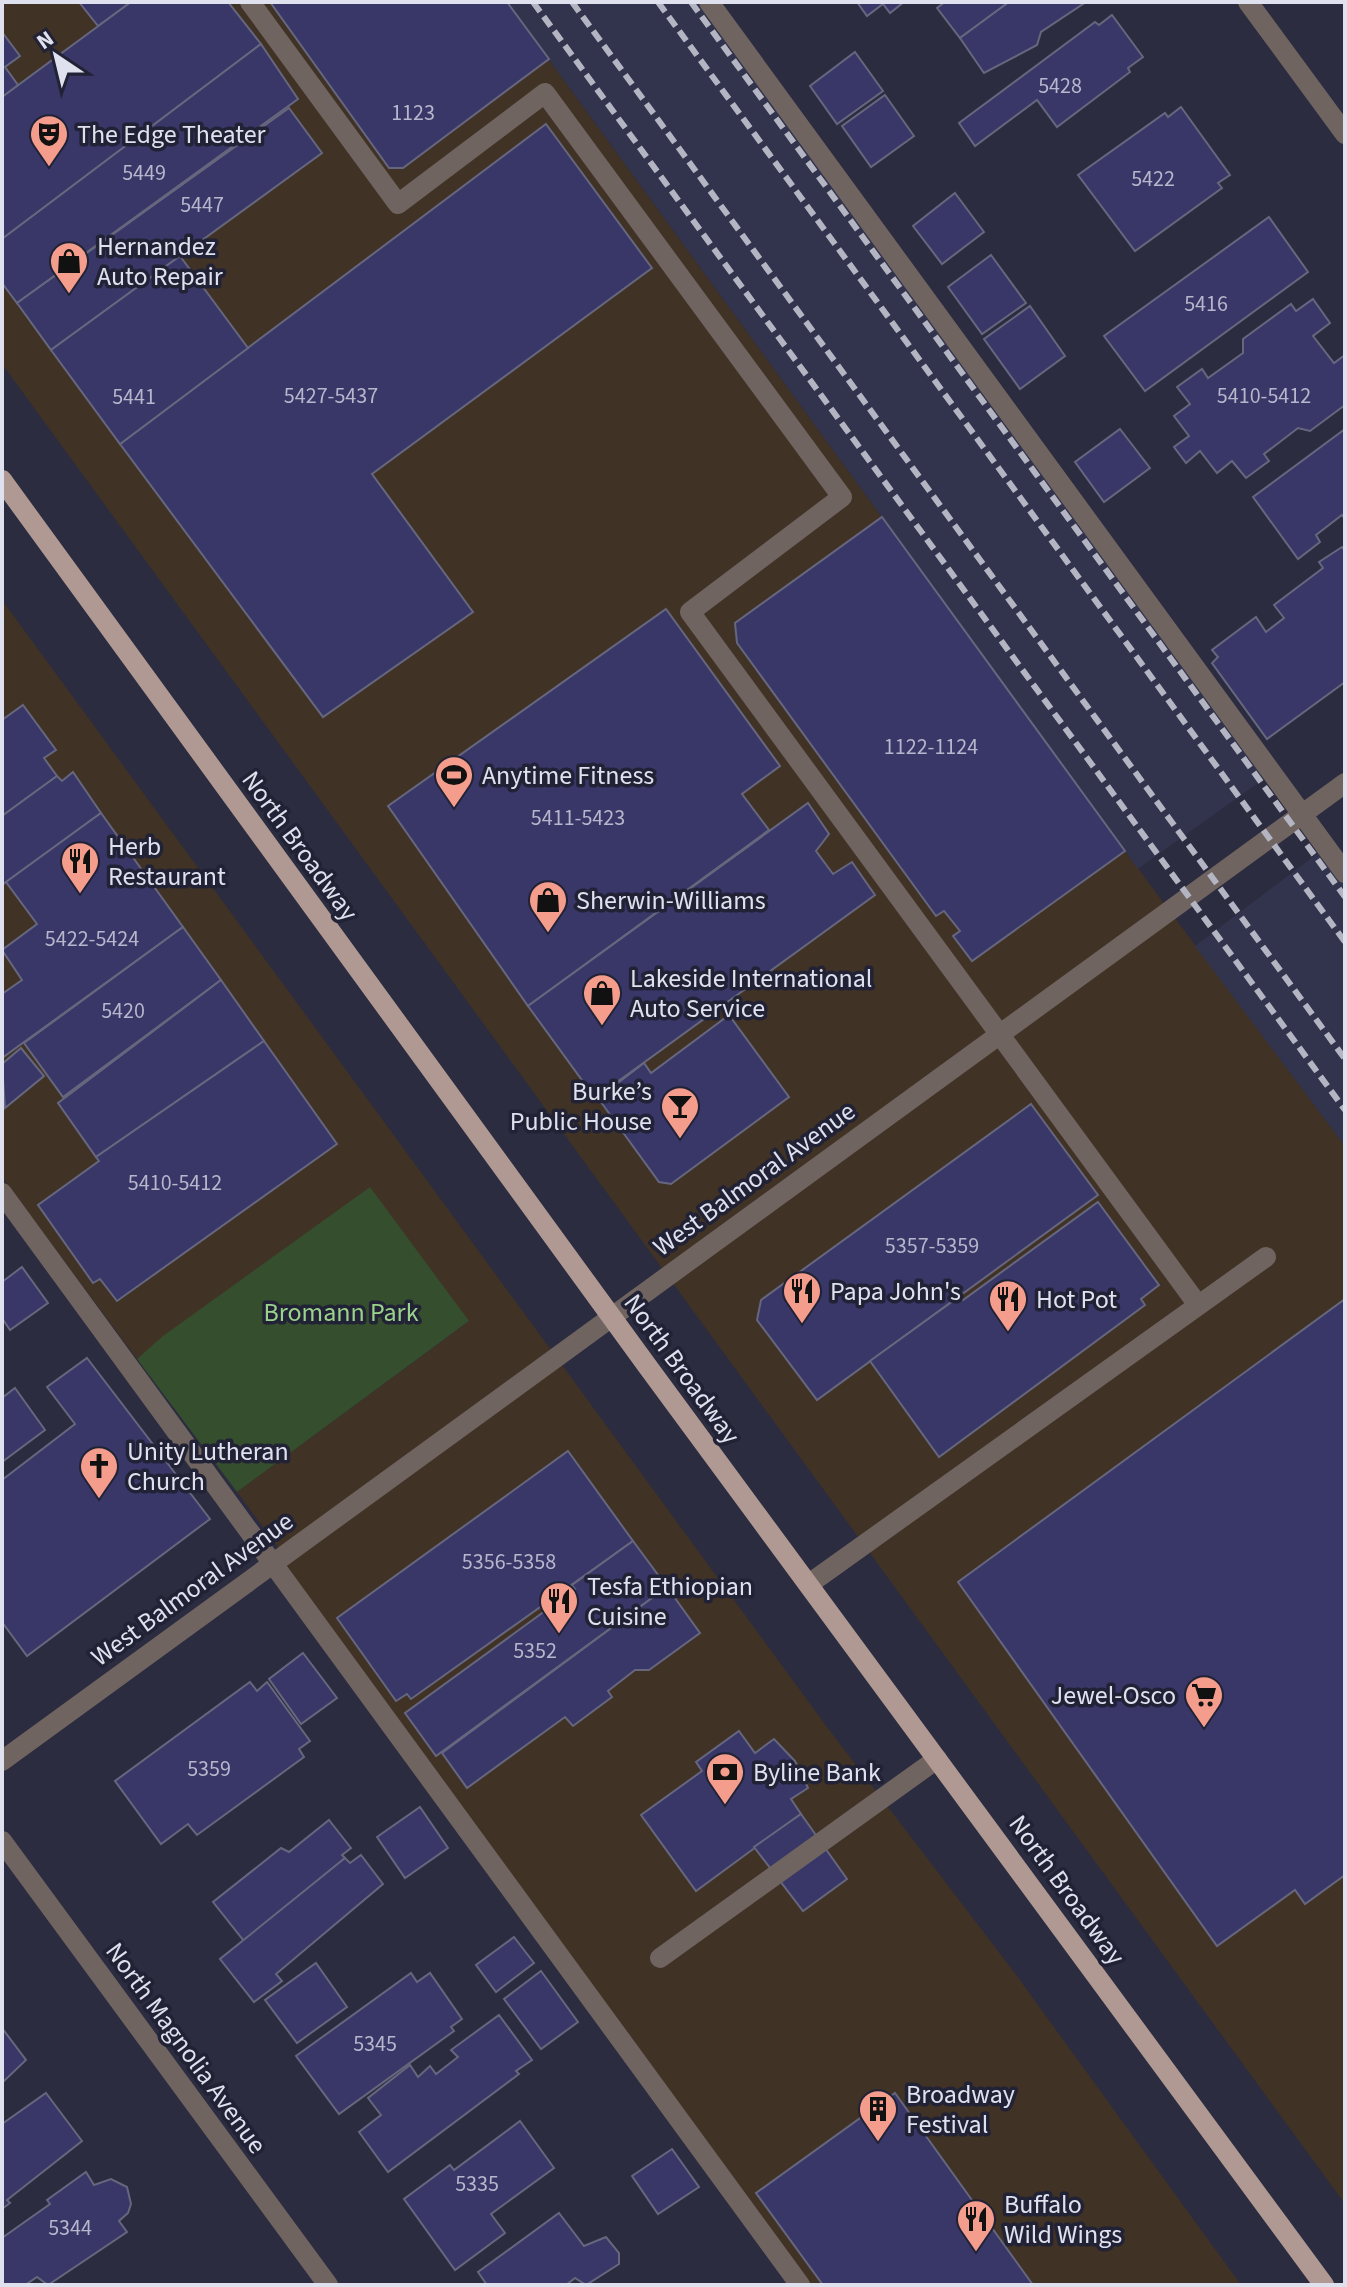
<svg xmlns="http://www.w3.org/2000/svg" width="1347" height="2287" font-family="'Source Sans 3',sans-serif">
<rect width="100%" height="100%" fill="#2b2c3f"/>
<g fill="#413226">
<path d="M2,2h505l618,849 220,295v1058l-1343,-1840z"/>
<path d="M2,600l825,1127 187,245 227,313h-437l-525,-721 7,-6 -49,-66 231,-170 -99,-134 -232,171 -135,-182z"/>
</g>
<g fill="#32334d">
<path d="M507,2h202l563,771 -134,96z"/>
<path d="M1326,847l19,26v273l-150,-200z"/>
</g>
<path fill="#354e2d" d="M370,1187l99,134 -232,171 -100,-133 26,-23z"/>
<g fill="#383767" stroke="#66677e" stroke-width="2">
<path d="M79,2h52l-33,24z"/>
<path d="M131,2h97l33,42 -259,195v-142z"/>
<path d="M270,2h237l42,57 -146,109h-14z"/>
<path d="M857,2h47l-14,11 -7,-9 -16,12z"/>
<path d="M945,2h64l-49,36 -23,-30z"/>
<path d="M1009,2h77l-45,30 -4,13 -53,28 -24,-35z"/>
<path d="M1112,15l31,42 -15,11 2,4 -73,55 -20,-27 -62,46 -16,-23 136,-101 4,3z"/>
<path d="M2,32l18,24 -15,11 13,18 -16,12z"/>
<path d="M261,44l37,55 -281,204 -15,-20v-44z"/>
<path d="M855,52l28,39 -46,33 -27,-38z"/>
<path d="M885,95l29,41 -43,31 -29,-41z"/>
<path d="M1181,107l49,68 -12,8 4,5 -87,63 -57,-76 87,-62 3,4z"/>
<path d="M289,108l33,45 -271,197 -34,-47z"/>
<path d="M546,124l106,144 -280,206 101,138 -150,105 -203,-273z"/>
<path d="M955,193l29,39 -42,32 -29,-38z"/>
<path d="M1269,217l39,55 -163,119 -41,-55z"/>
<path d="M991,255l35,48 -44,31 -34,-47z"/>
<path d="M180,256l68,92 -128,96 -69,-94z"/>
<path d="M1313,299l17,24 -17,13 21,27 11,-8v50l-35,26 -12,-3 -34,26 5,7 -23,17 -14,-17 -15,12 -17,-22 -14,12 -12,-16 15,-11 -15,-20 16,-12 -13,-17 25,-18 6,9 35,-25v-14l48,-35 5,7z"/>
<path d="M1030,306l35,50 -45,33 -36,-50z"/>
<path d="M1120,429l30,39 -46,34 -29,-40z"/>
<path d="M1345,429v90l-3,-4 -26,20 4,7 -22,17 -45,-62z"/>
<path d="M882,517l243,334 -153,110 -19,-25 7,-5 -16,-20 -8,5 -199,-273 -2,-20z"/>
<path d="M1342,547l3,4v131l-78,57 -55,-76 6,-6 -6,-7 44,-33 10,15 18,-14 -10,-13 49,-37 -4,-6z"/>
<path d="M666,609l114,157 -38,28 27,36 -241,176 -140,-200z"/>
<path d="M23,705l33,45 -12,8 13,18 -55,40v-96z"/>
<path d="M73,772l28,41 -99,72v-69l55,-40 5,5z"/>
<path d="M808,803l21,31 -13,17 17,23 19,-12 23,33 -280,203 -67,-92z"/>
<path d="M101,813l82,114 -181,131v-64l20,-14 -20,-30 35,-26 -31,-42z"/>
<path d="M183,927l38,53 -158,117 -39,-54z"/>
<path d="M221,980l43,61 -168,116 -38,-54z"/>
<path d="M729,1015l60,82 -118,87 -12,-2 -61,-84 46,-35 7,10z"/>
<path d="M264,1041l73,103 -220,157 -17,-22 -7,4 -55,-78 61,-44 -3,-4z"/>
<path d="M21,1048l23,28 -39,32 -3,-44z"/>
<path d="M1031,1104l67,91 -281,205 -60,-80 4,-20z"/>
<path d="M1098,1202l61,83 -18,14 4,6 -206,152 -69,-96 90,-65 3,4z"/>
<path d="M22,1267l26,36 -38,27 -8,-12v-36z"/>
<path d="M1345,1299v576l-40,29 -10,-14 -78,56 -259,-364z"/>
<path d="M87,1358l123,161 -183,137 -25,-34v-142l73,-56 -28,-37z"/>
<path d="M15,1388l30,42 -43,32v-64z"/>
<path d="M568,1451l65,90 -222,158 -4,-5 -11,7 -59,-83z"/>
<path d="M633,1541l34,46 -231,169 -31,-43 170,-124 -3,-4z"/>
<path d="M667,1587l33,46 -51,37h-14l-27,21 4,6 -39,29 -8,-9 -98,71 -25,-35z"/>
<path d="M303,1653l34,45 -36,26 -32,-45z"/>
<path d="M250,1682l7,9 10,-9 43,59 -11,8 5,8 -107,78 -9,-11 -27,20 -46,-63z"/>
<path d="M739,1731l16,22 19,-14 21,22 13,27 -17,11 10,15 -105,77 -55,-76 61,-44 -6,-9z"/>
<path d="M420,1807l28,41 -43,30 -28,-41z"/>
<path d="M801,1814l46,65 -44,32 -49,-64z"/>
<path d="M329,1820l22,28 -9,7 3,3 -101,83 -31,-39 68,-54 8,4z"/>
<path d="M361,1855l22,29 -107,90 6,7 -28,21 -34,-43 125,-101 5,5z"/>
<path d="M514,1937l20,26 -38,29 -20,-27z"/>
<path d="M316,1963l31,44 -50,36 -32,-43z"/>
<path d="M541,1971l37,51 -37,27 -37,-50z"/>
<path d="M411,1973l6,9 13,-9 32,46 -11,8 3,4 -115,83 -43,-58z"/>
<path d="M499,2015l33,45 -16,11 3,3 -131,98 -29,-40 22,-17 -13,-17 42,-33 8,12 12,-11 6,8 22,-17 -7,-7z"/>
<path d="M2,2028l24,32 -24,23z"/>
<path d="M46,2093l36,48 -75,59 3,3 -8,6v-85z"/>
<path d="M895,2093l138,192h-210l-67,-92z"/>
<path d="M520,2121l34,47 -63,46 14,19 -50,37 -51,-71 46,-34 4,5z"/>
<path d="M672,2149l27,38 -41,27 -26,-38z"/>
<path d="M86,2172l8,13 17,-6 16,8 4,17 -3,9 -9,8 8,11 -79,53 -11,-8 -12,8h-23v-47l48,-34 -3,-4z"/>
<path d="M559,2213l25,33 22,-9 13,16v11l-33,21 -11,-7 -9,7h-79l-9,-13z"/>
</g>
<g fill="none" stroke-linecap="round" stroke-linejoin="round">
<g stroke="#706461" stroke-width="20">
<path d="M250,2l148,202 147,-111 297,404 -152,115 508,693"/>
<path d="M709,2l636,871"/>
<path d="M2,1193l798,1092"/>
<path d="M809,1584l457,-327"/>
<path d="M660,1958l277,-199"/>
</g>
<g stroke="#706461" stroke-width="20">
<path d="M1248,2l97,132"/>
<path d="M2,1761l1343,-978"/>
<path d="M2,1841l326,444"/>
</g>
<path stroke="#b19993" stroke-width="20" d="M2,480l646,887 676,918"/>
<g stroke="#b4b5c3" stroke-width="6" stroke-dasharray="12 6" stroke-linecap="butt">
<path d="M533,2l812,1108"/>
<path d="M572,2l773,1057"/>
<path d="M658,2l687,940"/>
<path d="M691,2l654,895"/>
</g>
</g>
<defs>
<g id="theatre-pin" transform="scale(2)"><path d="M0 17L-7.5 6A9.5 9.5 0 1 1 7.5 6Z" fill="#f49d8c" stroke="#212235"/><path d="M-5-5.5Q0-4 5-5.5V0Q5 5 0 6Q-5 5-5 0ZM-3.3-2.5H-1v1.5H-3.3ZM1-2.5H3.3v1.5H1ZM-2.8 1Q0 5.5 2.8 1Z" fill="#111"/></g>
<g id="shop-pin" transform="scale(2)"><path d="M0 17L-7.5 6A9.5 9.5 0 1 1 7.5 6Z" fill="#f49d8c" stroke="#212235"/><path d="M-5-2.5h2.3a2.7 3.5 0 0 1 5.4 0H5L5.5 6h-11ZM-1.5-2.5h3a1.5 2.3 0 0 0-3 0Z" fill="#111"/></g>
<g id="stadium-pin" transform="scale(2)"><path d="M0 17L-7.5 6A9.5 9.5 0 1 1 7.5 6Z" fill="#f49d8c" stroke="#212235"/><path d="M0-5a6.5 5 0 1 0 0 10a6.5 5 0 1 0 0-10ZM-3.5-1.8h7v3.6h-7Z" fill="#111"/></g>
<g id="restaurant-pin" transform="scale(2)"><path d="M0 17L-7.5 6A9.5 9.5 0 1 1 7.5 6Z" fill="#f49d8c" stroke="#212235"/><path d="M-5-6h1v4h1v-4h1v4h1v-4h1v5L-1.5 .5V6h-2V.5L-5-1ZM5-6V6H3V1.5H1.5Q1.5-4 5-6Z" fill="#111"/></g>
<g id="bar-pin" transform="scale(2)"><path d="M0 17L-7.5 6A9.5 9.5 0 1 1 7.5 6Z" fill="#f49d8c" stroke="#212235"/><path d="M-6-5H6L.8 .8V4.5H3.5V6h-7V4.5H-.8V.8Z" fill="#111"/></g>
<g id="church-pin" transform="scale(2)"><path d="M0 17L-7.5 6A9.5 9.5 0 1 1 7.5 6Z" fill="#f49d8c" stroke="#212235"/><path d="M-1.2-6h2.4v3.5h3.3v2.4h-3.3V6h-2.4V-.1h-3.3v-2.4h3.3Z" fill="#111"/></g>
<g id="supermarket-pin" transform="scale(2)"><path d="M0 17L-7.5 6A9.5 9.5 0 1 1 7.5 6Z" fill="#f49d8c" stroke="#212235"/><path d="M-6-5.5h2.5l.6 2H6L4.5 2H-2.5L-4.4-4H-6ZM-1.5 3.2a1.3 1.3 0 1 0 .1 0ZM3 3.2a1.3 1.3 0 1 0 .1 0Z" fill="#111"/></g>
<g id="bank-pin" transform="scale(2)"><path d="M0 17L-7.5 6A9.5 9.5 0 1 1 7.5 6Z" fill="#f49d8c" stroke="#212235"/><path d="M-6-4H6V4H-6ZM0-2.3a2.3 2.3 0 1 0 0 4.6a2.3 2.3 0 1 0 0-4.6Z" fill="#111"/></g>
<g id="building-pin" transform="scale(2)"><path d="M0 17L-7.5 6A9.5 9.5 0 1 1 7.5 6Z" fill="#f49d8c" stroke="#212235"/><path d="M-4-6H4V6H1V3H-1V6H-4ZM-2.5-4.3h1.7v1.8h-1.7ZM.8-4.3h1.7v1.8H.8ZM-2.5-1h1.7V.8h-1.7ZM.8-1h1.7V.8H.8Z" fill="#111"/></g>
</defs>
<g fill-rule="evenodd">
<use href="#theatre-pin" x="49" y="134"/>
<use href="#shop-pin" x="69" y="261"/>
<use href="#stadium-pin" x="454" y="775"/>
<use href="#restaurant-pin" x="80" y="861"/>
<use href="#shop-pin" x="548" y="900"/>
<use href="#shop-pin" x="602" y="993"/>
<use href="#bar-pin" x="680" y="1106"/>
<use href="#restaurant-pin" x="802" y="1291"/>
<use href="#restaurant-pin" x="1008" y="1299"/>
<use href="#church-pin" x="99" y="1466"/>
<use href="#restaurant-pin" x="559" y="1601"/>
<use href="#supermarket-pin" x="1204" y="1695"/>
<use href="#bank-pin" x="725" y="1772"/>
<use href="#building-pin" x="878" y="2109"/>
<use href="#restaurant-pin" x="976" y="2219"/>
</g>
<g text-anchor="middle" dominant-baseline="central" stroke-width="7" stroke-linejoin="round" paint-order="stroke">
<g font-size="22" fill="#b6b6cc">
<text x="1060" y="86">5428</text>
<text x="413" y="113">1123</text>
<text x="144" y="173">5449</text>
<text x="1153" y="179">5422</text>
<text x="202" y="205">5447</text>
<text x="1206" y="304">5416</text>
<text x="331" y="396">5427-5437</text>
<text x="1264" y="396">5410-5412</text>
<text x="134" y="397">5441</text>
<text x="931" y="747">1122-1124</text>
<text x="578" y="818">5411-5423</text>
<text x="92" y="939">5422-5424</text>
<text x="123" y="1011">5420</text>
<text x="175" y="1183">5410-5412</text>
<text x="932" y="1246">5357-5359</text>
<text x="509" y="1562">5356-5358</text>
<text x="535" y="1651">5352</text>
<text x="209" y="1769">5359</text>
<text x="375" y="2044">5345</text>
<text x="477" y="2184">5335</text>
<text x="70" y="2228">5344</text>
</g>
<g font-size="26" fill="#e0e1ee" stroke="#212235" text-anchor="start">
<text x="77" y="134">The Edge Theater</text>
<text x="97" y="246">Hernandez<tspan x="97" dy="30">Auto Repair</tspan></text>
<text x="482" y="775">Anytime Fitness</text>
<text x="108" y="846">Herb<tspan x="108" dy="30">Restaurant</tspan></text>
<text x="576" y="900">Sherwin-Williams</text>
<text x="630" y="978">Lakeside International<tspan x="630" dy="30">Auto Service</tspan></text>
<text x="652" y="1091" text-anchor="end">Burke’s<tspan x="652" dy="30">Public House</tspan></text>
<text x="830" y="1291">Papa John's</text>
<text x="1036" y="1299">Hot Pot</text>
<text x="127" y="1451">Unity Lutheran<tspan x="127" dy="30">Church</tspan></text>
<text x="587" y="1586">Tesfa Ethiopian<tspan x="587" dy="30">Cuisine</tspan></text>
<text x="1176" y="1695" text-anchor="end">Jewel-Osco</text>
<text x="753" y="1772">Byline Bank</text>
<text x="906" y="2094">Broadway<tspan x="906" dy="30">Festival</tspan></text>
<text x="1004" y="2204">Buffalo<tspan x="1004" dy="30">Wild Wings</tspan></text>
</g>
<g font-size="26" fill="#e0e1ee" stroke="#212235">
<text transform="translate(300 846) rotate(54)">North Broadway</text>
<text transform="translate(754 1179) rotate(-36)">West Balmoral Avenue</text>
<text transform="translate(682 1369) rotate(54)">North Broadway</text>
<text transform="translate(192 1589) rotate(-36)">West Balmoral Avenue</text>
<text transform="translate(1067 1890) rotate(54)">North Broadway</text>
<text transform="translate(186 2048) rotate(54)">North Magnolia Avenue</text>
</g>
<g font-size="26" fill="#9bd28b" stroke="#212235">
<text x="341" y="1312">Bromann Park</text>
</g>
</g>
<rect width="1347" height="2287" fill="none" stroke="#e0e1ee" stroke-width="8"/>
<g transform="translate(56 56) rotate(325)" stroke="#212235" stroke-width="6" paint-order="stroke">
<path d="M0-6L14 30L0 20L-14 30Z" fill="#e0e1ee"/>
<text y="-12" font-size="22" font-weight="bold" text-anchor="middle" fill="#e0e1ee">N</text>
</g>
</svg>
